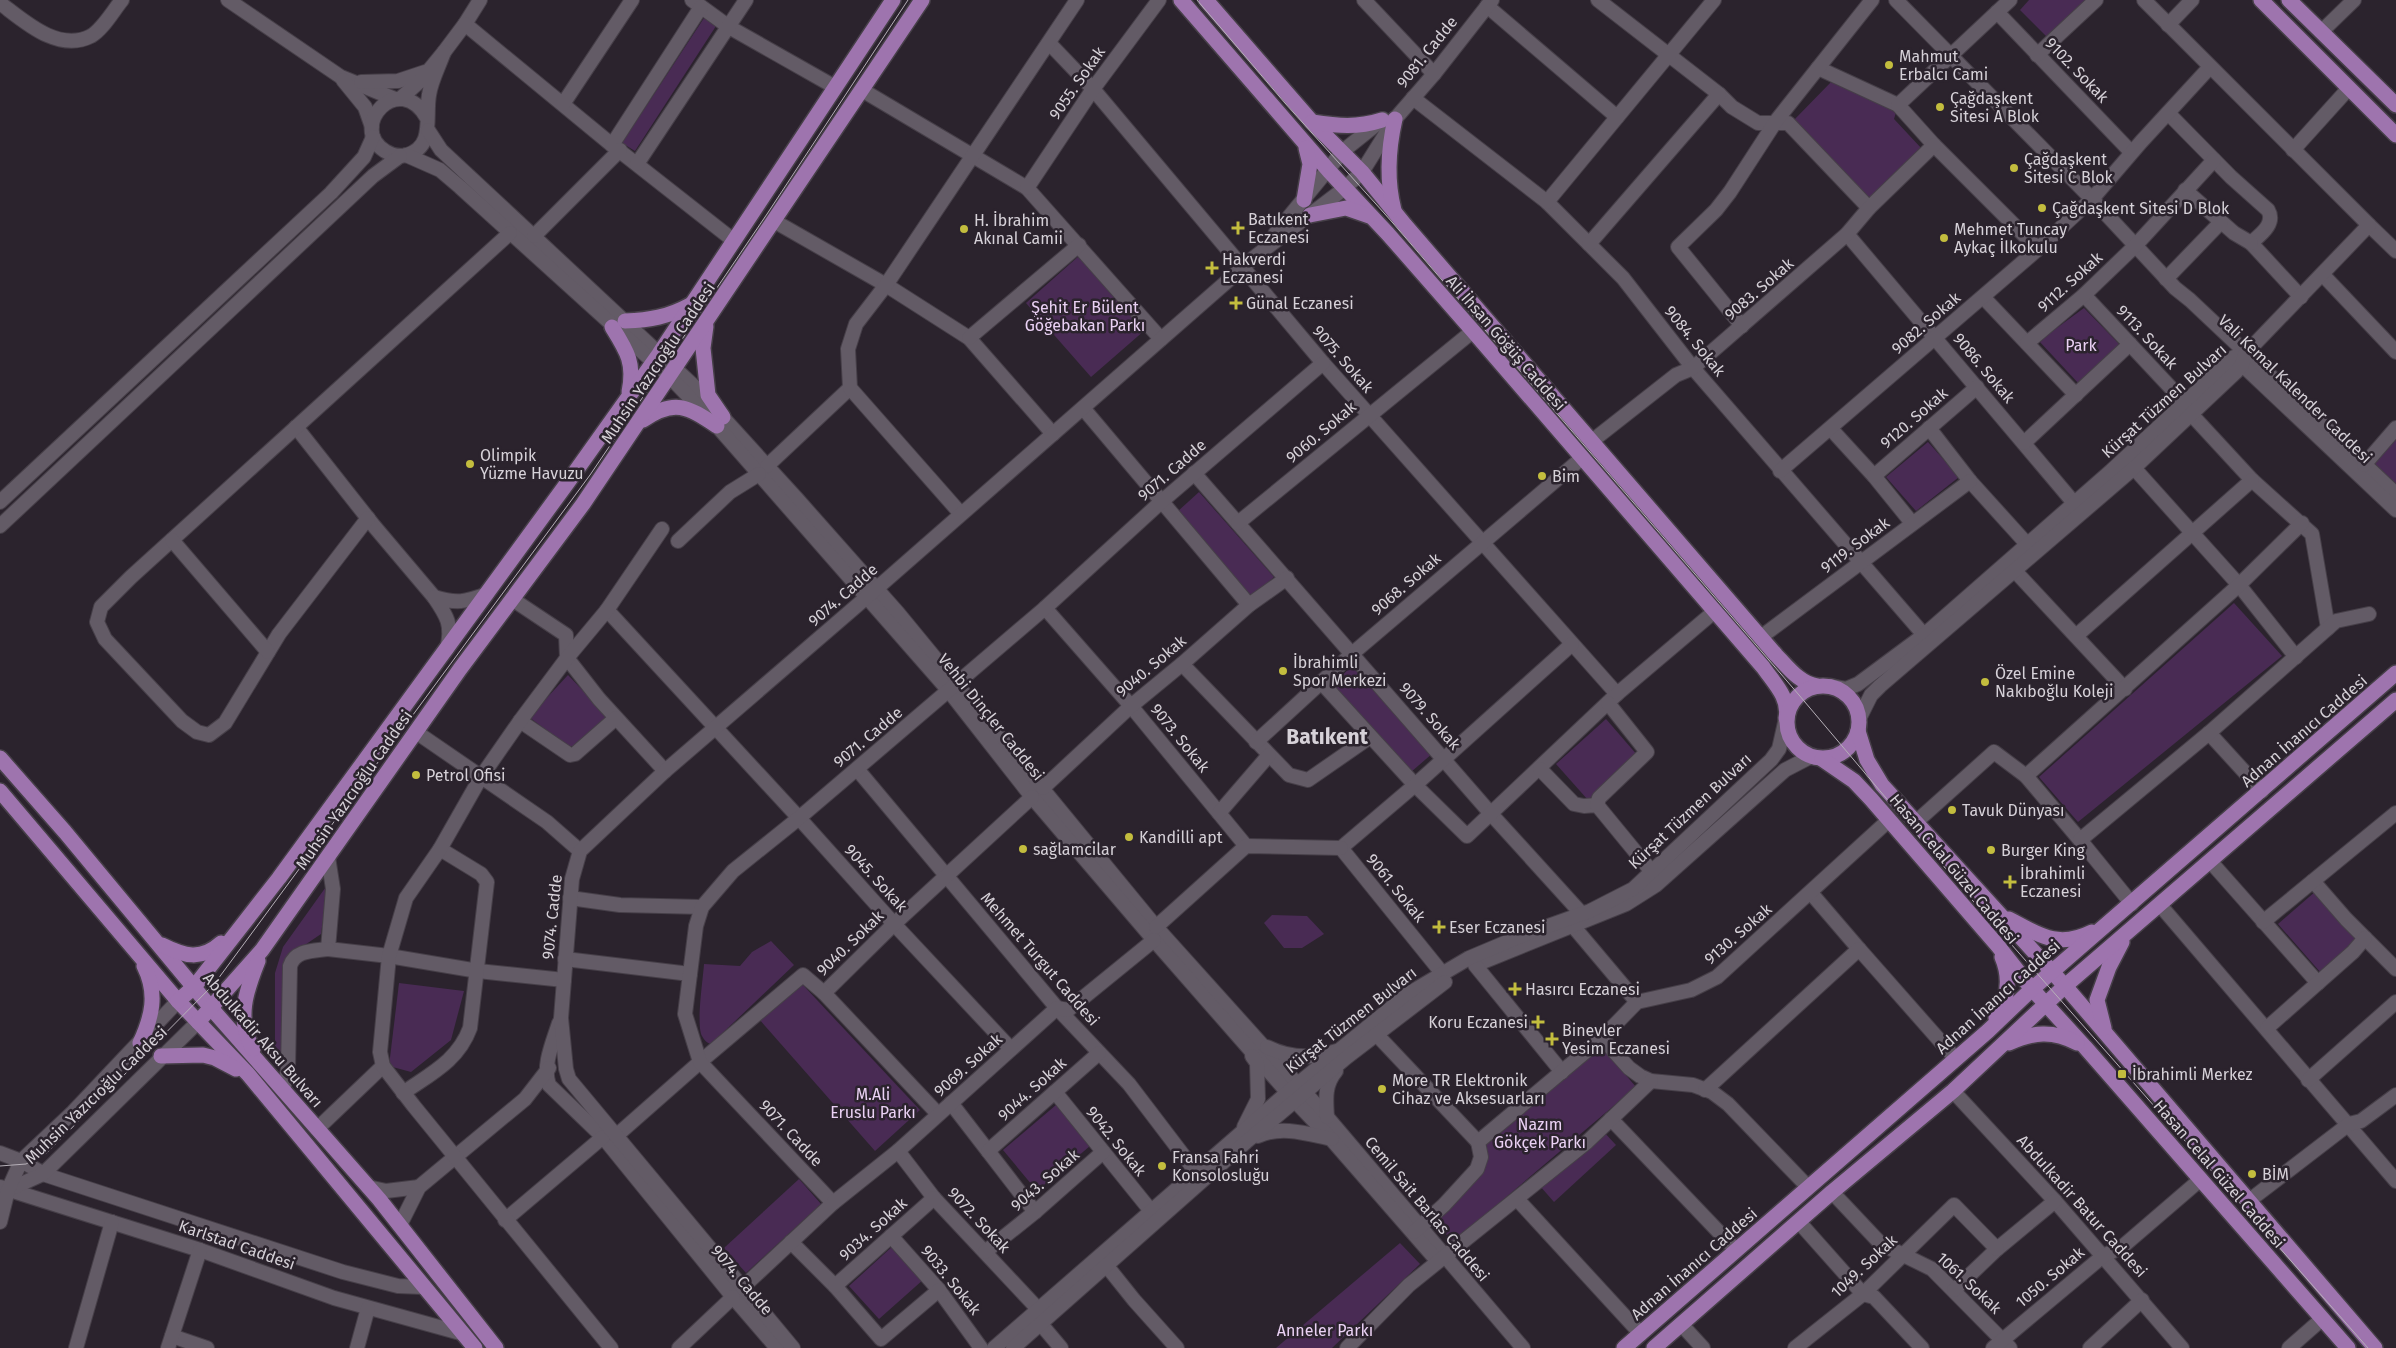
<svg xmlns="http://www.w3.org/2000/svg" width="2396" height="1348" font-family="'Fira Sans',sans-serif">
<rect width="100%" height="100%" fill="#2b232d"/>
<g fill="#492b54">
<path d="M2029,0h56l-37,38 -28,-28z"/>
<path d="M704,18l12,8 -81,125 -13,-8z"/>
<path d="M1833,80l64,29 -3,10 28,30 -53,53 -75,-82z"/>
<path d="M1080,255l65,75 -54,47 -65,-74z"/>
<path d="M2084,308l37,38 -41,39 -41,-44z"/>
<path d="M2396,437v48l-25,-21z"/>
<path d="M1928,442l31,35 -43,34 -30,-34z"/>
<path d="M1199,492l75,85 -22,20 -75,-85z"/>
<path d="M2234,603l48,53 -204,166 -39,-45z"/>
<path d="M1353,665l80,88 -22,19 -79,-87z"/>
<path d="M568,675l39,41 -34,30h-6l-38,-29z"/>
<path d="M1606,719l32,37 -50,44 -32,-36z"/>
<path d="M328,884l-7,50 -28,19 -7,115 -11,-18v-77l8,-26z"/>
<path d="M2316,891l43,49 -38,33 -43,-49z"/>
<path d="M1272,915l35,1 17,18 -22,14h-18l-20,-25z"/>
<path d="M771,941l23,24 -83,79c-4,-1 -7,-4 -9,-8 -6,-12 1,-56 2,-72l36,2 12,-14z"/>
<path d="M399,983l65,8 -13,49 -40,32 -22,-6z"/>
<path d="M802,984l118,126 -45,41 -116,-132z"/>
<path d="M1601,1046l35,41 -183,155 -18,-20 51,-55 -2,-24z"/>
<path d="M1056,1105l34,41 -53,45 -34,-41z"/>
<path d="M1602,1130l14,15 -62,57 -14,-16z"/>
<path d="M799,1179l22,25 -75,69 -22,-25z"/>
<path d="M1400,1243l20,21 -88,84h-56z"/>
<path d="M894,1245l30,34 -45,40 -30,-33z"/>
</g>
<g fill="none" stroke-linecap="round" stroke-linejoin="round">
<g stroke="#463f48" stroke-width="16">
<g id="minor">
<path d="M228,0l113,77 54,22"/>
<path d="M480,0l-15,24 147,121 121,95"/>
<path d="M692,0l37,27 106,60"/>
<path d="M1364,0l70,74"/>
<path d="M1598,0l121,94 13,13 26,16h30l81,85"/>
<path d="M1896,0l196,199 83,89 15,12 206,194"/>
<path d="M0,3c24,18 58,50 91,33 12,-7 22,-25 31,-36"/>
<path d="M1487,6l130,111"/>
<path d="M1997,12l134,140"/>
<path d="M2168,25l24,-25"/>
<path d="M2321,32l33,-32"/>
<path d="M1049,43l44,46 230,274 294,331"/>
<path d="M444,52l21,-28"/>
<path d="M2037,55l59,-55"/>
<path d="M1818,68l80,37 36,40 104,104"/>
<path d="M343,80l22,27 7,20"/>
<path d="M361,82l37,-1 27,-9"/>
<path d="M862,90l165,98 134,151"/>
<path d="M1413,98l134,104 76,76 70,90 231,267"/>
<path d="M400,99l21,-19 23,-28c-5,14 -13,29 -15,43 -4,23 6,51 -22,60 -8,2 -16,0 -22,-4 -38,-24 14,-82 42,-33"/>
<path d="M563,104l69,-104"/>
<path d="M1898,105l112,-105"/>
<path d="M2168,113l63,64 37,33c8,14 -8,25 -17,33l50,54"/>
<path d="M428,130l13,20 255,238 101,111 101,114 258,314 171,190 196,231"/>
<path d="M612,145l89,-138"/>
<path d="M2293,150l56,-62"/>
<path d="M406,155l34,15 20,17 209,189 48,50 232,265 83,106 122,143 141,161 37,39 101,116"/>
<path d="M637,164l109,-164"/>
<path d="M1027,188l66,-99 66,-89"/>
<path d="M2185,190l49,43 17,10"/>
<path d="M1547,202l167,-202"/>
<path d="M774,221l112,64 83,53 84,96"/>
<path d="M2369,225l27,26"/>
<path d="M1275,234l68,-83 40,-32"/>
<path d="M1847,234l227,269"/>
<path d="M534,236l86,-86"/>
<path d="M1589,244l130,-150"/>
<path d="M2323,275l73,77"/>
<path d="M2166,279l55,-57"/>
<path d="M2084,295l101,108"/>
<path d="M1983,297l93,98"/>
<path d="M1742,326l-64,-79 38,-37 14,-18 46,-71 96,-121"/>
<path d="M969,338l110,-93"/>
<path d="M2027,343l57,-48 51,-49 79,-86"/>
<path d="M2237,360l159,150"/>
<path d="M1083,408l166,197"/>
<path d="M2191,414l61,66 60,54 16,94"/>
<path d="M296,427l78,99 60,71"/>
<path d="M1929,428l41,53 57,63"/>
<path d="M1831,429l43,47 38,47"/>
<path d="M1592,441l84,-66 17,-7 154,-134 22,-26 65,-63"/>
<path d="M2024,443l106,-99"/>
<path d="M2364,465l32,-37"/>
<path d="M767,466l83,-78"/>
<path d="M2134,468l105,117 57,72"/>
<path d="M1780,471l258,-222 54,-50 49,-57 69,-75"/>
<path d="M1194,473l298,342 89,98"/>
<path d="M1874,476l103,-89"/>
<path d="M0,502l331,-309 33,-36 9,-20"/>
<path d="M961,514l-111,-126 -2,-39 8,-25 30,-39 191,-285"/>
<path d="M368,518l-89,116 -54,89 -16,12 -12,-3 -15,-11 -77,-82 -8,-17 4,-15 30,-30 379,-344"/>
<path d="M1238,523l235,-192"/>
<path d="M0,526l373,-350 27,-20"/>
<path d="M172,540l96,112"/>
<path d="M678,541l52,-49 29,-18"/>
<path d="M2015,571l110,118"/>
<path d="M512,599l54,36 1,23 32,41 66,72"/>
<path d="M1045,608l86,98 115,140"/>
<path d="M607,610l192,208 95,106 117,125"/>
<path d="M2076,636l176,-156"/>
<path d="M1761,637l209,-156"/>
<path d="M447,649c6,-24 0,-33 -13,-52 23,7 31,5 53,-3"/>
<path d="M1182,664l107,111 19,5 62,-43"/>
<path d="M1321,682l94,103 52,51 150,-142 98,-83"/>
<path d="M1829,686l17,3 12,-5 66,-49 187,-164 123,-114 11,-3"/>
<path d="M1859,719l12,-24 9,-9 254,-218 102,-96 6,-7 3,-11 124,-129 -225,-225"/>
<path d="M520,721l50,34 5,-1 41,-36"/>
<path d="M416,732l131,90 33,29"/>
<path d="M2209,733l53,58"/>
<path d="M1256,742l97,-89 229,-195"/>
<path d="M857,769l200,239 72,76 67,88"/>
<path d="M1540,769l34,35 10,2 13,-1 55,67"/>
<path d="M2026,776l213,-191 63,-62"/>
<path d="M1043,788l88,-82 51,-42 67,-59 38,-27"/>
<path d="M1597,805l2,-7 48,-46 -39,-49"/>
<path d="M1219,813l50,-58"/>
<path d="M1916,822l78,-70 32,24 54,64"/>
<path d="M1341,848l74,-63 157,-141"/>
<path d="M1341,848l101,125"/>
<path d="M328,857l5,32 -5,60 61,7 89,15 86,9"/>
<path d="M2210,861l108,122"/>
<path d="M2313,881l33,38 50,50"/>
<path d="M1811,893l48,56"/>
<path d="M570,898l50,7 82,2"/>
<path d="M2132,904l-52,-64 129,-107 127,-112 33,-7"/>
<path d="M2160,905l236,276"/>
<path d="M2263,922l133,-109"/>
<path d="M1573,926l64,76"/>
<path d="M1156,927l90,-81 95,2"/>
<path d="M565,959l125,15"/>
<path d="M1480,963l146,-59 30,-19 129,-115 25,-13"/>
<path d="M1475,965l87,107"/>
<path d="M824,993l70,-69 138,-127"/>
<path d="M559,1023c-6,19 -17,43 -10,62l54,52 130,160 44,51"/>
<path d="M2267,1028l86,-76 12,-14"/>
<path d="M1377,1035l101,107"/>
<path d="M1602,1038l27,30 11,8 11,5 42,4 19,7 16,12 80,83"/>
<path d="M1267,1047c22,11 46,12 69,4"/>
<path d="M2308,1080l88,-78"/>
<path d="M283,1090l5,-20 2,-104c5,-16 23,-15 38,-17"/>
<path d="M1705,1090l154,-141 97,110"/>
<path d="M1953,1091l102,110 127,147"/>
<path d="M1055,1092l96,119"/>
<path d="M403,1093c27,-19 55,-32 67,-65l17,-146 -6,-8 -41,-25"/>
<path d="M951,1103l84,109"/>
<path d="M1327,1117c-1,-17 -3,-32 9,-46"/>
<path d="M1611,1119l125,131"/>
<path d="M1244,1127l14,-28 -1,-36 -5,-7"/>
<path d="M317,1129l66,-63"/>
<path d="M616,1136l84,-74 103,-87 21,18 114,121"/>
<path d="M1258,1136c24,-11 50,-2 74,3"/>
<path d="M898,1151l36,47 104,111"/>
<path d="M988,1151l111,-98"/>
<path d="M0,1153l21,8 25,14 297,97 55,14 25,1"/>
<path d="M0,1187l200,63 134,48 130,36"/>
<path d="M368,1187l18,4 33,-4"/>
<path d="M8,1190l35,-16 155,-152"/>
<path d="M1832,1192l49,52 51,25 78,79"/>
<path d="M1517,1199l124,135"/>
<path d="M2250,1200l99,-76 12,-3 35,-26"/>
<path d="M833,1203l-133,-141 -15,-48 11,-88 6,-19 31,-36 66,-53 246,-210 116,-106 162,-139"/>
<path d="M505,1220l98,-83"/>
<path d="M0,1222l8,-32 13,-29 52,-49 105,-111"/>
<path d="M1799,1222l64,72 11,3 48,51"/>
<path d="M400,1225l19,-38 106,-88 24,-31"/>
<path d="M1414,1232l30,-27 33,-36 4,-12 -3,-15 124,-104 35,-36 54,-12 26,-13 172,-157"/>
<path d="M891,1236l48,54 42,58"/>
<path d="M791,1242l44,44 46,53 58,-49"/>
<path d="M985,1252l50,-40 68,-60"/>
<path d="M1106,1265l28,35 43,48"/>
<path d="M835,1286l99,-88"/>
<path d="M743,1287l90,-84 65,-52 159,-143 11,2 86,-70"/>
<path d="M1954,1290l43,-41 58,-48"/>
<path d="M1040,1323l21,25"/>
<path d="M1681,1324l22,24"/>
<path d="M172,1336l35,12"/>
<path d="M76,1348l36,-126"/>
<path d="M168,1348l32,-98"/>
<path d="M357,1348l11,-40"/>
<path d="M611,1348l-198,-243 -30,-39 -3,-14 9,-96 17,-58 34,-49 41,-72 39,-56 47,-63 40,-48 55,-81"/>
<path d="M679,1348l54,-51"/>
<path d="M793,1348l-224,-269 -3,-10 -5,-51 11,-139 8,-28 85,-80 203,-175 388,-340 89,-68 17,-16 33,-53 39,-45 58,-74"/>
<path d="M994,1348l294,-256 120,-98 61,-36 57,-24 64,-23 43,-22 138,-129 8,-11 7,-31"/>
<path d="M1013,1348l233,-206 101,-85 98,-75"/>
<path d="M1347,1348l62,-63 178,-143 64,-61"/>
<path d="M1795,1348l68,-54 91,-89 43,44"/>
<path d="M1993,1348l110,-92 19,-9 79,-68"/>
<path d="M2090,1348l52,-48"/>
<path d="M2289,1348l33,-29"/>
</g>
</g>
<g stroke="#463f48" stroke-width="18">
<g id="major">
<path d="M1181,0l148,171 59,63 85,97 290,336c11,16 27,31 23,51"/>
<path d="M1206,0l106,122 50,50 43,53 371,430c12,12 23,28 41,31"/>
<path d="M2261,0l135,135"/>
<path d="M2289,0l107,105"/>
<path d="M1312,122c26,4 45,6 70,-2"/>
<path d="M1304,200l6,-36 -4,-16"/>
<path d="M1394,210c-8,-31 -6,-60 1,-91"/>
<path d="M1310,215l36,-7 23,8"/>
<path d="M625,321c25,-1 43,-4 65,-16"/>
<path d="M706,326l-3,22 5,47 15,22"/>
<path d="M612,327c15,24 23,36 17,65"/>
<path d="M643,420c32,-22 45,-13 74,6"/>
<circle cx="1823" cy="722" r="36"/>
<path d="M1858,731l9,29 15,25 183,201 310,362"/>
<path d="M0,758l65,74 146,176 168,191 117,149"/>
<path d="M1822,759l32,22 17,18 127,147 34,43 53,58 263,301"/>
<path d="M0,791l178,210 70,73 227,274"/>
<path d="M2009,919c30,16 49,30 83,13"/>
<path d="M162,945c22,11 39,16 59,-2"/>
<path d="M178,1001l16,-14 85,-109 289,-396 91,-128 234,-354"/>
<path d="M1996,1018c12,-19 15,-40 6,-61"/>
<path d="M198,1022l64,-72 198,-281 123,-165 339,-504"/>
<path d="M2104,1028l-7,-28 12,-33 13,-25"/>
<path d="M140,1043c12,-26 18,-49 4,-77"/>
<path d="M2009,1043c24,-11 44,-13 68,0"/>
<path d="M253,1049c-17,-30 -7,-58 5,-88"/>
<path d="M161,1056l42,-1 12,3 21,11"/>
<path d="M1624,1348l364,-317 44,-42 364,-316"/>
<path d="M1654,1348l178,-156 121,-101 112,-105 331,-286"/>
</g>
</g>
<use href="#minor" stroke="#635b66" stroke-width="14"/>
<use href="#major" stroke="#9e74ae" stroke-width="15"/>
<g stroke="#b6b0b8" stroke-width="1">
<path d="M1197,0l88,103 108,120 406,472 174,206 395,447"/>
<path d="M0,1166l26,-2 21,-11 168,-170 375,-508 177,-261 141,-214"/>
</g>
</g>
<g fill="#c3bd3e" stroke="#2b232d" stroke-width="2">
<circle cx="1889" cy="65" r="5"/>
<circle cx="1940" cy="107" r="5"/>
<circle cx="2014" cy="168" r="5"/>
<circle cx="2042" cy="208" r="5"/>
<path d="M1235.5 220.5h5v5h5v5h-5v5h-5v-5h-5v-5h5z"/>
<circle cx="964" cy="229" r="5"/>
<circle cx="1944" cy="238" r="5"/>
<path d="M1209.5 260.5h5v5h5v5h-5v5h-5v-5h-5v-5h5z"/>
<path d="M1233.5 295.5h5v5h5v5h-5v5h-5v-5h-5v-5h5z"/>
<circle cx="470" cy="464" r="5"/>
<circle cx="1542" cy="476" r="5"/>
<circle cx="1283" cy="671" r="5"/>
<circle cx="1985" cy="682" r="5"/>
<circle cx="416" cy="775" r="5"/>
<circle cx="1952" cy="810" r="5"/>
<circle cx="1129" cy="837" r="5"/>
<circle cx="1023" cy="849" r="5"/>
<circle cx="1991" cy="850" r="5"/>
<path d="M2007.5 874.5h5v5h5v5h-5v5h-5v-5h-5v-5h5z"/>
<path d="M1436.5 919.5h5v5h5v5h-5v5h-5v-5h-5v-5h5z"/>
<path d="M1512.5 981.5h5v5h5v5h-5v5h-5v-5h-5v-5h5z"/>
<path d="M1535.5 1014.5h5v5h5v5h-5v5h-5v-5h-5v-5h5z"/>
<path d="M1549.5 1031.5h5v5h5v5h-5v5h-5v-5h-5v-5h5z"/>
<rect x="2117" y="1069" width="10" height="10" rx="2.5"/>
<circle cx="1382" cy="1089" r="5"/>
<circle cx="1162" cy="1166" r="5"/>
<circle cx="2252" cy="1174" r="5"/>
</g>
<g text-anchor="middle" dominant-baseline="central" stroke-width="5" stroke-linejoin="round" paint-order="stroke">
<g font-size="16" fill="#d6d1d8" stroke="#2b232d">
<text transform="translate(1427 52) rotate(-51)">9081. Cadde</text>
<text transform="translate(2077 70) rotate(46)">9102. Sokak</text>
<text transform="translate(1077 83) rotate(-55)">9055. Sokak</text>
<text transform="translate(2070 282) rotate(-42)">9112. Sokak</text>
<text transform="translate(1759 289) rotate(-41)">9083. Sokak</text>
<text transform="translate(1926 323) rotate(-41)">9082. Sokak</text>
<text transform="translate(2147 337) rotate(47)">9113. Sokak</text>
<text transform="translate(1695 341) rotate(51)">9084. Sokak</text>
<text transform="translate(1506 343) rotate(49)">Ali İhsan Göğüş Caddesi</text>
<text transform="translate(1343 359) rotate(49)">9075. Sokak</text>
<text transform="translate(658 363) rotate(-56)">Muhsin Yazıcıoğlu Caddesi</text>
<text transform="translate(1984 368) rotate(50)">9086. Sokak</text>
<text transform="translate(2295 389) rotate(44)">Vali Kemal Kalender Caddesi</text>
<text transform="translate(2164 401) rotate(-42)">Kürşat Tüzmen Bulvarı</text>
<text transform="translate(1914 418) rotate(-41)">9120. Sokak</text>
<text transform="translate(1321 432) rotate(-40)">9060. Sokak</text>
<text transform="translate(1172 470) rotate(-41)">9071. Cadde</text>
<text transform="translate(1855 545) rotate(-37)">9119. Sokak</text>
<text transform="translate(1406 584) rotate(-41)">9068. Sokak</text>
<text transform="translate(843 595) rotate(-41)">9074. Cadde</text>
<text transform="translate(1151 666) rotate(-40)">9040. Sokak</text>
<text transform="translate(1430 716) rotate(49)">9079. Sokak</text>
<text transform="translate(991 717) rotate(51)">Vehbi Dinçler Caddesi</text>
<text transform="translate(2304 731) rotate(-41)">Adnan İnanıcı Caddesi</text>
<text transform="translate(868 737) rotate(-40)">9071. Cadde</text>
<text transform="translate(1180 738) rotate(51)">9073. Sokak</text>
<text transform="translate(354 790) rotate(-55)">Muhsin Yazıcıoğlu Caddesi</text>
<text transform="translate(1690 811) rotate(-43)">Kürşat Tüzmen Bulvarı</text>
<text transform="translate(1954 869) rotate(50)">Hasan Celal Güzel Caddesi</text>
<text transform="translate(876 878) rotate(48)">9045. Sokak</text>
<text transform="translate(1396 888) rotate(51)">9061. Sokak</text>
<text transform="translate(552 917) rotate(-84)">9074. Cadde</text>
<text transform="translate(1738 934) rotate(-41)">9130. Sokak</text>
<text transform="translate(850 943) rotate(-44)">9040. Sokak</text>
<text transform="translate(1040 959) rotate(49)">Mehmet Turgut Caddesi</text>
<text transform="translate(1998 997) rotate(-42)">Adnan İnanıcı Caddesi</text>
<text transform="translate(1351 1020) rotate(-38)">Kürşat Tüzmen Bulvarı</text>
<text transform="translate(263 1040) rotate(49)">Abdulkadir Aksu Bulvarı</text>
<text transform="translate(968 1065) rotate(-42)">9069. Sokak</text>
<text transform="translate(1032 1089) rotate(-42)">9044. Sokak</text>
<text transform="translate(96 1095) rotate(-44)">Muhsin Yazıcıoğlu Caddesi</text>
<text transform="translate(791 1133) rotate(47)">9071. Cadde</text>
<text transform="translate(1116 1141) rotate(51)">9042. Sokak</text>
<text transform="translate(2219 1174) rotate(49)">Hasan Celal Güzel Caddesi</text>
<text transform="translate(1045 1180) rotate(-41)">9043. Sokak</text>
<text transform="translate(2082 1206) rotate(48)">Abdulkadir Batur Caddesi</text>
<text transform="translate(1427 1209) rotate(50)">Cemil Sait Barlas Caddesi</text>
<text transform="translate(979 1220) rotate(47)">9072. Sokak</text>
<text transform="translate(873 1229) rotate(-42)">9034. Sokak</text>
<text transform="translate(237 1245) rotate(19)">Karlstad Caddesi</text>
<text transform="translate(1694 1264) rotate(-41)">Adnan İnanıcı Caddesi</text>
<text transform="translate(1864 1266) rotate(-43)">1049. Sokak</text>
<text transform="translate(2050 1277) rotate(-40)">1050. Sokak</text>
<text transform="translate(742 1280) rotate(50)">9074. Cadde</text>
<text transform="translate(951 1280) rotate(51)">9033. Sokak</text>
<text transform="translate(1969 1283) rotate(43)">1061. Sokak</text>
</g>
<g font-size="16" fill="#d6d1d8" stroke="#2b232d" text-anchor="start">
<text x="1899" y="56">Mahmut<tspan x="1899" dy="18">Erbalcı Cami</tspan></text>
<text x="1950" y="98">Çağdaşkent<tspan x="1950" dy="18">Sitesi A Blok</tspan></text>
<text x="2024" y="159">Çağdaşkent<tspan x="2024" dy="18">Sitesi C Blok</tspan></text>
<text x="2052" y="208">Çağdaşkent Sitesi D Blok</text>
<text x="1248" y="219">Batıkent<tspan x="1248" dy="18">Eczanesi</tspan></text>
<text x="974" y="220">H. İbrahim<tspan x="974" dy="18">Akınal Camii</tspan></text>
<text x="1954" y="229">Mehmet Tuncay<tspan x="1954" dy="18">Aykaç İlkokulu</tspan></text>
<text x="1222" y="259">Hakverdi<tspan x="1222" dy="18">Eczanesi</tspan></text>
<text x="1246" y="303">Günal Eczanesi</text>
<text x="480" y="455">Olimpik<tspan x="480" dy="18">Yüzme Havuzu</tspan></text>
<text x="1552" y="476">Bim</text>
<text x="1293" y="662">İbrahimli<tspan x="1293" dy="18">Spor Merkezi</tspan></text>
<text x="1995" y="673">Özel Emine<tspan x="1995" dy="18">Nakıboğlu Koleji</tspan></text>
<text x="426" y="775">Petrol Ofisi</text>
<text x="1962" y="810">Tavuk Dünyası</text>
<text x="1139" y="837">Kandilli apt</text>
<text x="1033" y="849">sağlamcilar</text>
<text x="2001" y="850">Burger King</text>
<text x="2020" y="873">İbrahimli<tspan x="2020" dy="18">Eczanesi</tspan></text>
<text x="1449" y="927">Eser Eczanesi</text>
<text x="1525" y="989">Hasırcı Eczanesi</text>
<text x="1528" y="1022" text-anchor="end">Koru Eczanesi</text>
<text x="1562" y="1030">Binevler<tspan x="1562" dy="18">Yesim Eczanesi</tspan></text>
<text x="2132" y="1074">İbrahimli Merkez</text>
<text x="1392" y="1080">More TR Elektronik<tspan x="1392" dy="18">Cihaz ve Aksesuarları</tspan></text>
<text x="1172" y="1157">Fransa Fahri<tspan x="1172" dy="18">Konsolosluğu</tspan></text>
<text x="2262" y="1174">BİM</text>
</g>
<g font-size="16" fill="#ead1f4" stroke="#2b232d">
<text x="1085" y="307">Şehit Er Bülent<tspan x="1085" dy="18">Göğebakan Parkı</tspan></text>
<text x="2081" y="345">Park</text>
<text x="873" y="1094">M.Ali<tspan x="873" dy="18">Eruslu Parkı</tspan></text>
<text x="1540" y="1124">Nazım<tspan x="1540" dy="18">Gökçek Parkı</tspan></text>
<text x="1325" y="1330">Anneler Parkı</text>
</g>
<g font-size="21" font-weight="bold" fill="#d6d1d8" stroke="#2b232d">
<text x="1327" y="737">Batıkent</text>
</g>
</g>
</svg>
